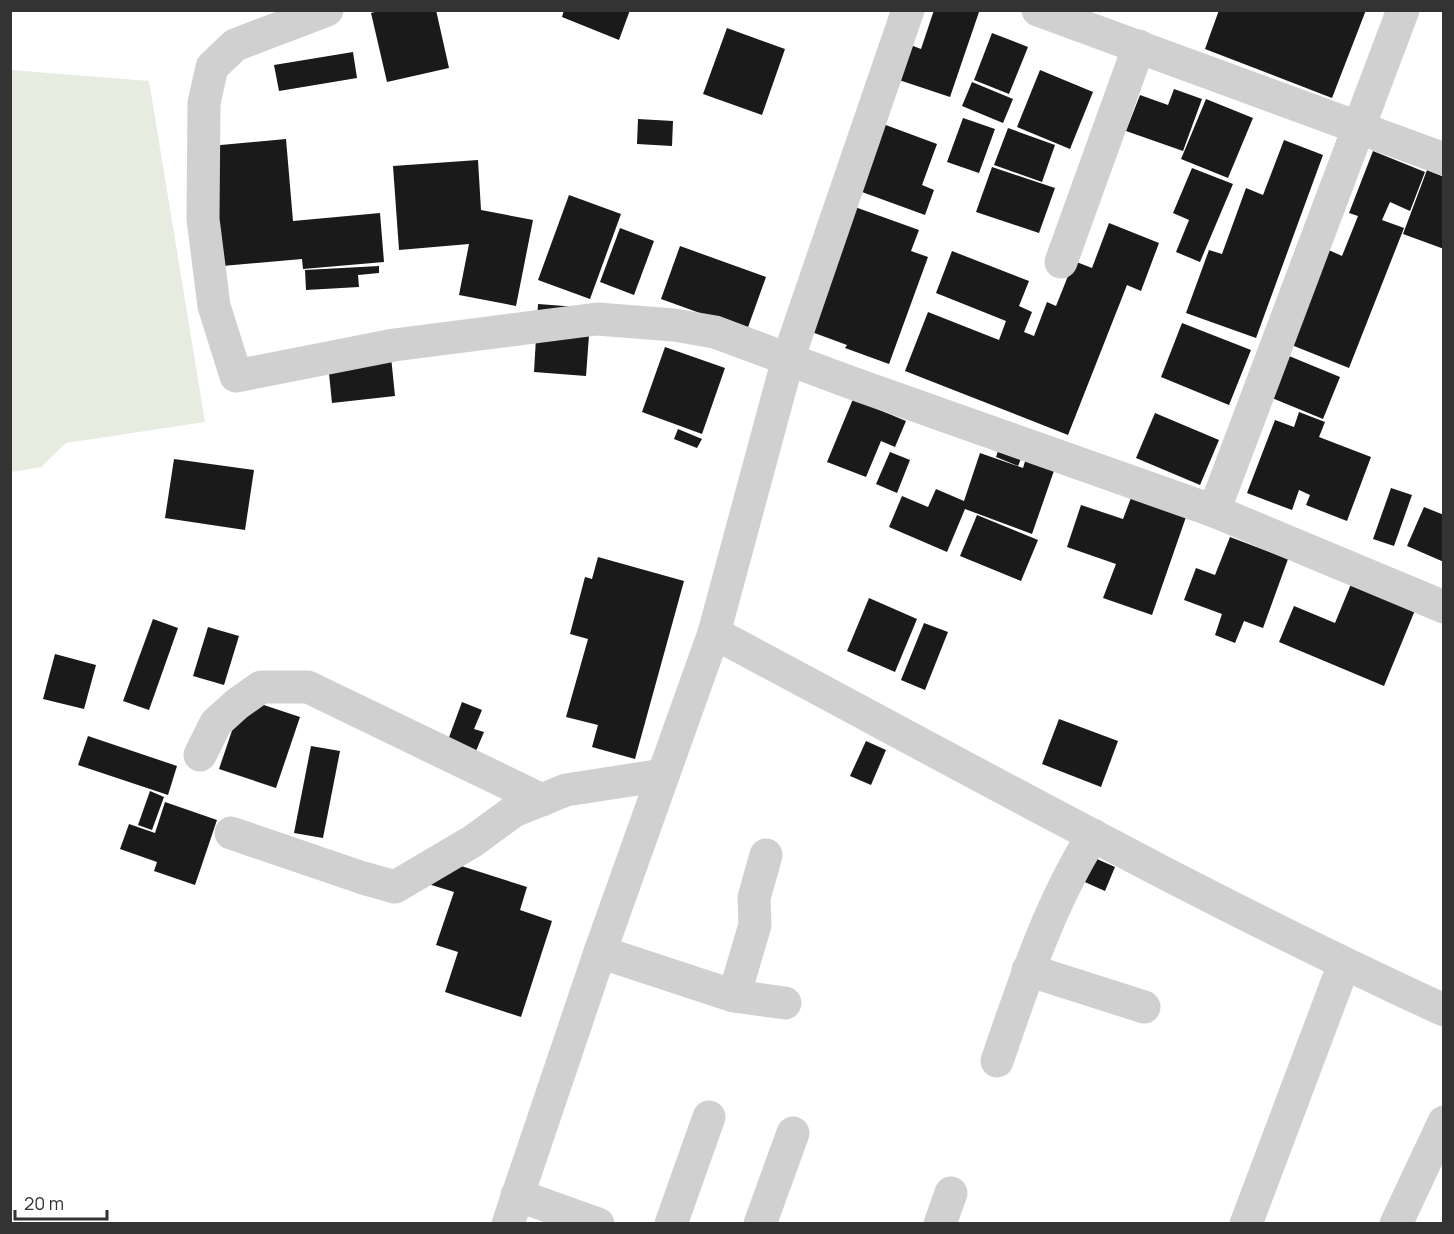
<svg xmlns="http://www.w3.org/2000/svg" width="1454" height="1234" font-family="Manrope,sans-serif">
<rect width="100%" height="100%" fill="#fff"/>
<path fill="#e6ecdf" d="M11,70l138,11 56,341 -139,21 -25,24 -30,5z"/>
<g fill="#1a1a1a">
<path d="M382,10h54l13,58 -62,14 -16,-69z"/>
<path d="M564,10h66l-11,30 -57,-23z"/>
<path d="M934,10h39l6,2 -29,85 -54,-18 12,-35 13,5z"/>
<path d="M1219,10h147l-34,88 -127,-49z"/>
<path d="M727,28l58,21 -23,66 -59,-21z"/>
<path d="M992,33l36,14 -19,47 -35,-14z"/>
<path d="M353,52l4,26 -78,13 -5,-26z"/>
<path d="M1040,70l53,22 -23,57 -53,-22z"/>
<path d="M972,82l41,17 -10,24 -41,-17z"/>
<path d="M1174,89l28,10 -19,52 -57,-20 14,-36 28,10z"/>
<path d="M1206,99l47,19 -25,60 -47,-19z"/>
<path d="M963,118l32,11 -16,44 -32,-11z"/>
<path d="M638,119l35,2 -1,25 -35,-2z"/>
<path d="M875,121l62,23 -15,41 12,5 -9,25 -74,-27z"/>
<path d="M1008,128l47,17 -13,37 -48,-17z"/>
<path d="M286,139l7,82 87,-8 4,49 -81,7 -1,-10 -91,8 -1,-121z"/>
<path d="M1284,140l39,15 -67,183 -70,-25 23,-63 13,4 24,-66 17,7z"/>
<path d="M1373,151l52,21 -15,39 -20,-9 -8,18 22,8 -55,140 -65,-26 38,-95 20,9 16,-40 -9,-3z"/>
<path d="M478,160l3,50 52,10 -17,86 -57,-11 10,-51 -70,6 -6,-84z"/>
<path d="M992,167l63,21 -16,45 -63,-21z"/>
<path d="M1192,168l41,16 -33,78 -24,-10 13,-32 -16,-7z"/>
<path d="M1427,170l17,7v72l-41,-15z"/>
<path d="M569,195l52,19 -31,85 -52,-19z"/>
<path d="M855,207l64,23 -8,21 17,6 -39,107 -44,-16 2,-3 -57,-21z"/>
<path d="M1109,223l50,20 -18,48 -14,-6 -59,150 -163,-64 23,-59 71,28 7,-19 -70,-28 16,-42 77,30 -10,25 13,6 -8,20 10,4 13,-34 9,4 18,-45 18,7z"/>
<path d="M620,228l34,13 -20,54 -34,-13z"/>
<path d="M680,246l86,31 -19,53 -86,-31z"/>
<path d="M379,266v7l-21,2 1,12 -53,3 -1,-20z"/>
<path d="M538,304l53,4 -5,68 -52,-4z"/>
<path d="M1182,323l69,27 -22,55 -68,-28z"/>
<path d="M389,337l6,59 -63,7 -6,-59z"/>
<path d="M665,347l60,21 -23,66 -60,-22z"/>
<path d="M1289,356l51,21 -17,42 -51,-21z"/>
<path d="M853,399l53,22 -11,26 -14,-6 -15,36 -39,-15z"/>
<path d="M1299,412l26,10 -6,15 52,20 -24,64 -41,-16 4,-10 -11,-5 -7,20 -45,-17 28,-73 19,7z"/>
<path d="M1155,413l64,27 -19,45 -64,-27z"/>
<path d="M678,429l24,10 -5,9 -23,-9z"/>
<path d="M1000,445l23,9 -5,12 -22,-9z"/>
<path d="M890,452l20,8 -13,33 -21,-9z"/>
<path d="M980,453l43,15 4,-13 29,10 -24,69 -67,-25 -18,43 -58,-25 13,-31 26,11 8,-18 28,12z"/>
<path d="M174,459l80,11 -9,60 -80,-12z"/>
<path d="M1391,488l21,7 -18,51 -21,-7z"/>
<path d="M1131,498l55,19 -34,98 -49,-17 13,-34 -49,-17 14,-42 42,14z"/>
<path d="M1424,507l20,8v47l-37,-16z"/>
<path d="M977,515l61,25 -17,41 -61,-25z"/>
<path d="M1230,537l58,22 -25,69 -19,-7 -9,22 -20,-8 7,-21 -38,-14 12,-32 19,7z"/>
<path d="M598,557l86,24 -49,178 -43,-12 6,-22 -32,-8 22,-78 -18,-5 15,-57 7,2z"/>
<path d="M1356,572l64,26 -36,88 -105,-44 15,-36 41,17z"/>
<path d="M869,598l48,21 -22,53 -48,-21z"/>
<path d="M153,619l25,9 -29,82 -26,-9z"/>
<path d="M924,623l24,9 -23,58 -24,-10z"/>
<path d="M208,627l31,9 -15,49 -31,-9z"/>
<path d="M55,654l41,11 -12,44 -41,-10z"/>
<path d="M243,698l57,19 -24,71 -57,-19z"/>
<path d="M462,702l20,8 -8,19 10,3 -8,19 -28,-11z"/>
<path d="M1059,719l59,22 -17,46 -59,-23z"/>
<path d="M88,736l89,30 -9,29 -90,-30z"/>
<path d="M866,741l20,9 -15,35 -21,-9z"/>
<path d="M311,746l29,5 -17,87 -29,-5z"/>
<path d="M150,791l14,6 -12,33 -14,-5z"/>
<path d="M165,802l52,18 -22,65 -41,-14 3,-9 -37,-13 9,-25 26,9z"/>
<path d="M1088,855l27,12 -10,24 -27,-12z"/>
<path d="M433,857l94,30 -7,23 32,11 -31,96 -76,-25 13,-40 -22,-7 18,-53 -29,-9z"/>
</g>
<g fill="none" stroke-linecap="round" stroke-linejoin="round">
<g stroke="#d0d0d0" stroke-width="33">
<path d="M327,10l-92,35 -23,22 -8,36 -1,116 11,87 22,70 158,-31 203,-26 77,6 41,7 137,51 362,128 230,96"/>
<path d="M1038,10l406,149"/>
<path d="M1061,262l78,-216"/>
<path d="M1214,511l189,-501"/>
<path d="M714,633c241,128 481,263 730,377"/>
<path d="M200,755l16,-32 21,-19 24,-17h47l234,113"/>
<path d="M231,833l132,45 32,9 78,-46 41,-30 52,-21 97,-15"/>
<path d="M600,952l134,44 51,7"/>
<path d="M1028,970l116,37"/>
<path d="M734,996l21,-71 -1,-27 12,-43"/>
<path d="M997,1061c27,-78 52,-156 96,-226"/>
<path d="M517,1195l81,29"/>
<path d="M508,1224l92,-272 114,-319 74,-274 120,-349"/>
<path d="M671,1224l38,-107"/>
<path d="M760,1224l33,-91"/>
<path d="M940,1224l11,-31"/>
<path d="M1246,1224l98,-260"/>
<path d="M1396,1224l48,-102"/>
</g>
</g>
<rect width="1454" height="1234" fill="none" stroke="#333333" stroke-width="24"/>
<path d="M15 1210v9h92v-9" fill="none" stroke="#333333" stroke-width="3"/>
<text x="24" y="1210" font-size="18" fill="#333333" stroke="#ffffff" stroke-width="4.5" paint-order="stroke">20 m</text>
</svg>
